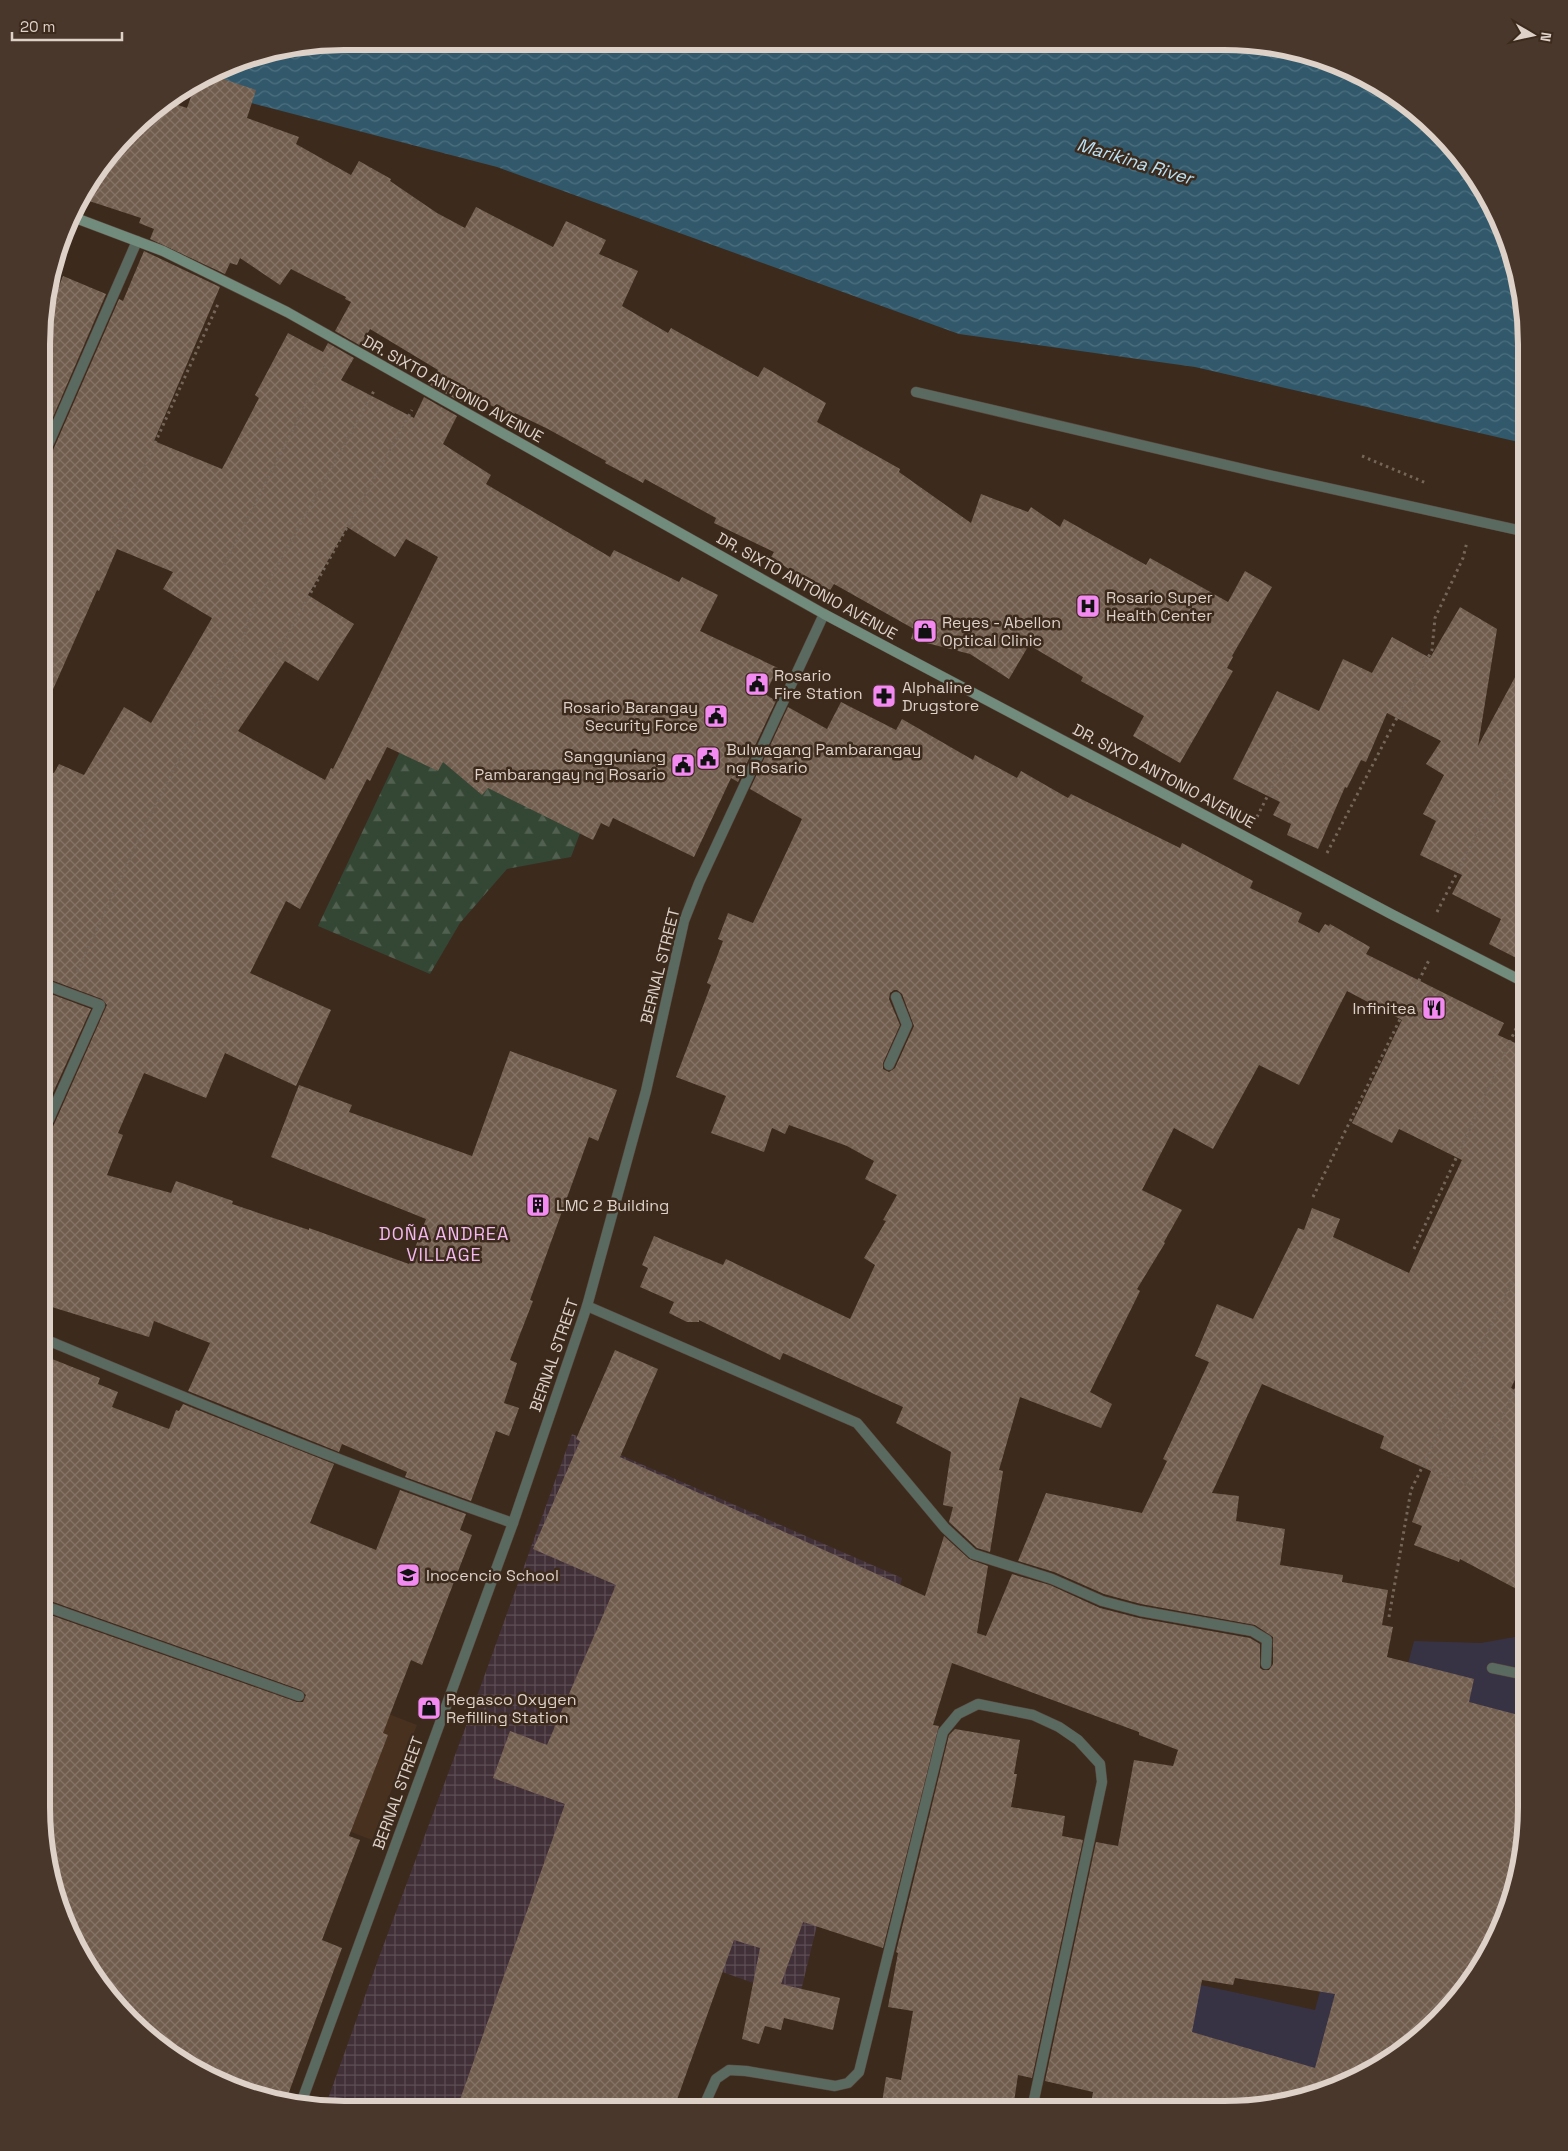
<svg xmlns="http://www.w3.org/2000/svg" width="1568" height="2151" font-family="'Space Grotesk',sans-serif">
<defs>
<pattern id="industrial-grid" width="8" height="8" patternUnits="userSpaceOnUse" patternTransform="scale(1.25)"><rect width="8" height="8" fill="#423039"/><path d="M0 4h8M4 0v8" fill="none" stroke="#5d4d54"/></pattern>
<pattern id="forest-firs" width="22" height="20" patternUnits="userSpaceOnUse" patternTransform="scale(1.25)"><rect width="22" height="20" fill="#344634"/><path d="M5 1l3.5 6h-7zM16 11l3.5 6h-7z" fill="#516050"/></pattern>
<pattern id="water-waves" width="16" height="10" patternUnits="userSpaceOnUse" patternTransform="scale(1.25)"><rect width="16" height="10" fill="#31596b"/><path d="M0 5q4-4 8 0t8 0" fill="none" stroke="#4e707f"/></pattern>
<pattern id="building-cross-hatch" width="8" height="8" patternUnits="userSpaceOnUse" patternTransform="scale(1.25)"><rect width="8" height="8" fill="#715d4e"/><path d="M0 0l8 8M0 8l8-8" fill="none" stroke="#857366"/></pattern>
</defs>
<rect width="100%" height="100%" fill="#3c2a1d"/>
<path fill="#383344" d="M1526,1635v192l-15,77 -35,71 -52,60 -66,43 -56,22 -77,10 -97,-1 21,-91 6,-43 160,35 99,-369 67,2z"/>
<path fill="url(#industrial-grid)" d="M572,1434l330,144 -103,421 -133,-47 -61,156 -280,-1 54,-150 93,-247z"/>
<path fill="#48311f" d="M314,1685l103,40 -45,115 -102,-39z"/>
<path fill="url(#forest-firs)" d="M404,743l178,85 -11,29 -64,12 -47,54 -30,51 -112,-48z"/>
<path fill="url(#water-waves)" d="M344,41l920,3 76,20 68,40 44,40 43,66 22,56 10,77v101l-332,-77 -236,-33 -462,-167 -304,-79 53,-31z"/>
<g fill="url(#building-cross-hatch)" fill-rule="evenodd">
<path d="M214,76l42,14 -9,28 52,19 -3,7 55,31 8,-14 32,18 -1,2 47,32 28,15 11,-21 77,40 13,-26 40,19 -7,14 39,17 -16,35 46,27 3,-5 87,49 6,-10 62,36 -9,19 83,47 -1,3 72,51 10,-29 47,18 3,-5 29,20 4,-8 82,46 4,-7 78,44 17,-31 27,16 -40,69 1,1 -6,11 6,3 -53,92 -47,-27 11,-20 -63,-35 2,-4 -54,-32 -20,34 -39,-25 -59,-15 3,-10 -80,-45 -7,11 -56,-38 3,-5 -60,-29 2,-5 -71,-39 -2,4 -38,-20 1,-2 -58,-32 -33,-16 -2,3 -46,-22 -4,9 -33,-18 8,-15 -68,-41 -9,17 -26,-15 16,-29 -6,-3 1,-2 -55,-28 -11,16 -40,-27 -3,7 -7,-2 -5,11 -75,-35 4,-10 -15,-6 2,-5 -61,-20 2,-5 62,-77 25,-14 18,6 7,-20z"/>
<path d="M144,251l76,36 -66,154 68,28 37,-71 -4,-3 33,-62 35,19 5,-9 26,15 -13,22 73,38 10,-21 33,19 -14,28 48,31 -5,9 124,73 4,-7 65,32 3,-5 36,18 -18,36 78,37 -13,26 11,7 -38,81 -7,-4 -37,79 -81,-39 -4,9 -8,-4 -8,17 -105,-52 -6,7 -39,-33 -5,9 -51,-24 -17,34 -3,-2 -67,130 -14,-8 -36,72 81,37 -35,76 -71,-33 -19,45 -62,-25 -26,60 5,2 -16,40 64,18 5,-12 57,20 -1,3 77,26v-2l100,36 17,-45 -155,-62 28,-72 53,20 -3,7 123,44 38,-105 107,39 -19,51 -9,-4 -59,163 3,1 -23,59 7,3 -13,40 15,5 -10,28 -13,-5 -25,70 -66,-24 2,-5 -65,-28 -3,8 -151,-61 22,-48 -56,-22 -5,16 -107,-33v-162l6,-4 59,-133 -5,-6 -59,-22v-209l11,5 5,-9 25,11 40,-68 27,16 61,-105 -49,-29 10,-17 -56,-23 -18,42 -2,-1 -54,122 1,-251 6,-4 69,-158 4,2zM347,527l48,30 11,-18 32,18 -105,212 -2,-1 -6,12 -87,-49 47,-70 33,20 36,-57 -46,-29z"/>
<path d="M63,276l43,18 -62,144v-114z"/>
<path d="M1460,607l37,22 -19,117 49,-91v65l-12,20 12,6 -1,217 -37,-19 12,-25 -49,-25 10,-19 -42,-20 16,-34 -13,-7 21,-39 -18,-11 15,-23 -54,-28 -21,49 -5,-2 -14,28 -2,-1 -27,62 -31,-14 4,-11 -18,-9 7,-13 -47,-23 44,-88 42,20 24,-52 29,14 20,-36 38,21z"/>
<path d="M841,702l55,28 6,-11 71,41 2,-5 42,23 4,-7 47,27 3,-4 109,54 2,-5 71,38 -3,7 52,25 -4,9 21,11 6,-9 4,2 1,-2 40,23 -4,7 138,69 -6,12 28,13v309l-15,31 15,8v198l-66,-35 -1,3 -45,-17 8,-19 -10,-4 19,-51 -51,-23 4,-12 -122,-52 -50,109 27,3 -3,25 49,8 -5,36 63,10 -1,7 46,8 -6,35 11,2 -6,30 87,22 -5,23 57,15v110l-15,77 -35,71 -52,60 -66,43 -56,22 -77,10 -135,-1 3,-17 -48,-11 51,-239 22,4 16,-86 39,6 5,-16 -39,-15v-3l-187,-69 -19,62 6,1 -56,222 -80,-26 -22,62 59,14 -7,32 -49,-12 -3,12 -16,-4 -6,18 -17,-5 18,-91 -26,-8 -60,168h-217l108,-304 -72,-26 17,-47 37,14 69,-160 -83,-36 47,-108 -4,-2 39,-89 43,19 -38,88 305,139 19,-60 25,23 19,7 -11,67 9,3 26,-62 38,11 50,23 39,10 111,20 10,6v24l3,2h6l4,-6v-27l-18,-12 -114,-21 -37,-10 -50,-22 -36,-11 28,-68 96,20 25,-52 -4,-2 46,-97 -14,-6 22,-52 36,15 45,-91 6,2 8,-22 28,11 -7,18 76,36 53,-113 -63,-31 -7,14 -40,-20 50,-103 -55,-29 -48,94 -40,-20 -46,84 -39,-21 -32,62 40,20 -18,32 1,1 -28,46 3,2 -50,101 22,12 -11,24 -81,-31 -21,73 4,1 -13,81 -13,-4 -28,-26 4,-15 -10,-2 8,-53 -55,-29 7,-16 -120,-54 -3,7 -81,-40v2h-12l-18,-9 5,-11 -34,-15 8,-19 -6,-3 12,-29 69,29 3,-6 124,60 25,-54 -11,-7 22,-37 -3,-1 14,-25 -32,-16 9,-18 -27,-15 -58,-21 -4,9 -13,-6 -8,24 -53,-19 15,-37 -50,-19 35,-92 -4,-2 16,-42 -5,-2 10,-26 25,10 49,-104 -52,-30 38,-82 39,22zM894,990h3l5,4 12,32 -19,42 -6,4 -6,-3v-6l17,-38 -11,-26 1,-6zM1235,1978l100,16 -20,74 -123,-36 10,-52 31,5z"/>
<path d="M43,991l48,18 -49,108v-9z"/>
<path d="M42,1355l58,23 -2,6 20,8 -6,15 57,22 7,-19 3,1 4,-7 151,60 -24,59 66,27 24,-60 66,24 -6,16 12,5 -50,130 -11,-5 -28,73 5,2 -39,101 11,4 -38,100 20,8 -57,155 -39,-9 -71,-35 -58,-51 -44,-67 -22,-56 -10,-77 1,-196 255,90h6l3,-7 -5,-5 -259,-92z"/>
<path d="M955,1729l65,11 -6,34h3l-6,33 54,9 -3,20 21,4 -51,238 -14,-3 -5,34h-132l5,-32 15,3 12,-69 -25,-4 10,-54 -2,-1 53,-217z"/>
</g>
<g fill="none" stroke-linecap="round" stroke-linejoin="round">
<g stroke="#59483c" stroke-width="11">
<g id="service">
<path d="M889,1065l18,-40 -11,-28"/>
<path d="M1492,1668l34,7"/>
</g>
</g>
<g stroke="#59483c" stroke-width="11">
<g id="minor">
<path d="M916,392l353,83 258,57"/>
<path d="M44,454l93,-213"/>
<path d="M42,1135l58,-130 -57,-21"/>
<path d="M587,1306l270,117 88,105 28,26 79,25 50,22 38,10 112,20 15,9 -1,24"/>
<path d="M42,1338c156,65 311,130 471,185"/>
<path d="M42,1605l257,91"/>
<path d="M703,2108l13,-29 13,-9 17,1 89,15 13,-3 11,-11 84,-340 15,-18 20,-10 55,11 26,12 19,13 22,24 2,18 -70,327"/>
</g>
</g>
<g stroke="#59483c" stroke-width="11">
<path id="tertiary" d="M300,2106l213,-583 74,-217 59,-215 38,-170 15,-38 125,-269"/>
</g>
<g stroke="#59483c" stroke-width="11">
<path id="secondary" d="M73,217l90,34 124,61 537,302 569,301 133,68"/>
</g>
<g stroke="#75665a" stroke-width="3" stroke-dasharray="2.5 4" stroke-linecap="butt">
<path d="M1362,456l64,27"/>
<path d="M112,538l106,-234"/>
<path d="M224,565l103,-203"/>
<path d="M273,661l139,-251"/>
<path d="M1257,817l41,-82"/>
<path d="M1327,853l105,-203 3,-32 28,-60 4,-16"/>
<path d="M1437,912l77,-151"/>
<path d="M77,972l69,-148 78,-152 20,-35 5,-20 126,-228"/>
<path d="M1313,1197l116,-237"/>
<path d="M1414,1249l112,-242"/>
<path d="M1423,1465l46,21 57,-118"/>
<path d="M1389,1617l22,-127 115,-236"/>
</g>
<use href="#service" stroke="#5a6a60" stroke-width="10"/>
<use href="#minor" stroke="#5a6a60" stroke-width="10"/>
<use href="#tertiary" stroke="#5a6a60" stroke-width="10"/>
<use href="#secondary" stroke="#718b7c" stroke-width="10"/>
</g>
<defs>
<g id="hospital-square" transform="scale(1.25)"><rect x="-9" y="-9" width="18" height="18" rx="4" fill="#f38af1" stroke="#3c2a1d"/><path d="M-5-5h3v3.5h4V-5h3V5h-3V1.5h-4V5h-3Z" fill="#111"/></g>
<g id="shop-square" transform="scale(1.25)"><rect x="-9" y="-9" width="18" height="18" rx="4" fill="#f38af1" stroke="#3c2a1d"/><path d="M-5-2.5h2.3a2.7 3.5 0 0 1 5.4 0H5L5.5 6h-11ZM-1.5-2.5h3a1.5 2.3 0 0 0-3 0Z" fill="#111"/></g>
<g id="civic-square" transform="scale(1.25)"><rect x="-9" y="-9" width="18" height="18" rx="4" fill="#f38af1" stroke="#3c2a1d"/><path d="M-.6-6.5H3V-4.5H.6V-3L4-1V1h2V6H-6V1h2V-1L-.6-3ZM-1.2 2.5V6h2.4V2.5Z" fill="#111"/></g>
<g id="pharmacy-square" transform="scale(1.25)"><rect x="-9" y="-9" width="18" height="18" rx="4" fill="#f38af1" stroke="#3c2a1d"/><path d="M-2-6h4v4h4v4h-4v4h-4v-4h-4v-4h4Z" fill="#111"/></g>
<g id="restaurant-square" transform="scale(1.25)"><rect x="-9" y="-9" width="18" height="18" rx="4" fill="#f38af1" stroke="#3c2a1d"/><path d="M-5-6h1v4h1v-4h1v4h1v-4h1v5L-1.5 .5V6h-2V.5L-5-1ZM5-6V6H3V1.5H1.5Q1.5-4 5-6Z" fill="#111"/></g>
<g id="building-square" transform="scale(1.25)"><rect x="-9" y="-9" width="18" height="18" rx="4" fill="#f38af1" stroke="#3c2a1d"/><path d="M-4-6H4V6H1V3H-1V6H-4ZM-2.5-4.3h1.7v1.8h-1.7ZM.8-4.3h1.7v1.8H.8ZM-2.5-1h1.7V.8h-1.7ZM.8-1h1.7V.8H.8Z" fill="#111"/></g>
<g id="school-square" transform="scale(1.25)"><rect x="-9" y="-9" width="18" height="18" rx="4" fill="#f38af1" stroke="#3c2a1d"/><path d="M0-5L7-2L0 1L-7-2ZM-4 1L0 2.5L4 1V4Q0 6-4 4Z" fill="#111"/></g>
</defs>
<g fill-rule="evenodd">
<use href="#hospital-square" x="1088" y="606"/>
<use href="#shop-square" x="925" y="631"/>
<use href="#civic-square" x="757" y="684"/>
<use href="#pharmacy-square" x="884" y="696"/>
<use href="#civic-square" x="716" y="716"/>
<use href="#civic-square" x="708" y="758"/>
<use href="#civic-square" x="683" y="765"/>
<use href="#restaurant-square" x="1434" y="1008"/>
<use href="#building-square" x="538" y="1205"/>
<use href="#school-square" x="408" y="1575"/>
<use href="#shop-square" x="429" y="1708"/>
</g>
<g text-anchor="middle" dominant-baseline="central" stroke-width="5" stroke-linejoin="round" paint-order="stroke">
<g font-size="16" fill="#ddd1c8" stroke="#3c2a1d">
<text transform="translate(453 389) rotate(29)">DR. SIXTO ANTONIO AVENUE</text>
<text transform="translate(807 586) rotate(29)">DR. SIXTO ANTONIO AVENUE</text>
<text transform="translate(1164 776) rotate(28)">DR. SIXTO ANTONIO AVENUE</text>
<text transform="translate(660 966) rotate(-76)">BERNAL STREET</text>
<text transform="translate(554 1355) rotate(-71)">BERNAL STREET</text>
<text transform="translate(398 1793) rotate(-70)">BERNAL STREET</text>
</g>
<g font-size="16" fill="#ddd1c8" stroke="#3c2a1d" text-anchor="start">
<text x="1106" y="597">Rosario Super<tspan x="1106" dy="18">Health Center</tspan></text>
<text x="942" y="622">Reyes - Abellon<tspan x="942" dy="18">Optical Clinic</tspan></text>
<text x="774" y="675">Rosario<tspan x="774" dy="18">Fire Station</tspan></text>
<text x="902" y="687">Alphaline<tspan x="902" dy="18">Drugstore</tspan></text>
<text x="698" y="707" text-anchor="end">Rosario Barangay<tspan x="698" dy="18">Security Force</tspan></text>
<text x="726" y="749">Bulwagang Pambarangay<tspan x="726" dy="18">ng Rosario</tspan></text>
<text x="666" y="756" text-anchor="end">Sangguniang<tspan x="666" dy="18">Pambarangay ng Rosario</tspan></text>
<text x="1416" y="1008" text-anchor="end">Infinitea</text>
<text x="556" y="1205">LMC 2 Building</text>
<text x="426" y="1575">Inocencio School</text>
<text x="446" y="1699">Regasco Oxygen<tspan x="446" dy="18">Refilling Station</tspan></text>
</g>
<g font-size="18" font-style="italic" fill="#bbe3f7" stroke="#3c2a1d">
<text transform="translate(1135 161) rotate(17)">Marikina River</text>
</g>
<g font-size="18" letter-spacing="1" fill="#f4b9f1" stroke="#3c2a1d">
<text x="444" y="1233">DOÑA ANDREA<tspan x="444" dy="21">VILLAGE</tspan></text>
</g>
</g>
<path d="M0 0H1568V2151H0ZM344 50H1224A294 294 0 0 1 1518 344V1807A294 294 0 0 1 1224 2101H344A294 294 0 0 1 50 1807V344A294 294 0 0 1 344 50Z" fill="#49372b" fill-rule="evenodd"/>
<path fill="none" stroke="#ddd1c8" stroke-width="6" d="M344 50H1224A294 294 0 0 1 1518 344V1807A294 294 0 0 1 1224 2101H344A294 294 0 0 1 50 1807V344A294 294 0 0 1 344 50Z"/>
<g transform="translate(1533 35) rotate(99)" stroke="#3c2a1d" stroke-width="4" paint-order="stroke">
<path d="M0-4L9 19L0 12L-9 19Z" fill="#ddd1c8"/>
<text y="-8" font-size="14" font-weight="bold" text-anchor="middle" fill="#ddd1c8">N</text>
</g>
<path d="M12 32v8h110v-8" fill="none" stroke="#ddd1c8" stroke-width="2.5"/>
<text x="20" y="32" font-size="15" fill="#ddd1c8" stroke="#3c2a1d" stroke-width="4" paint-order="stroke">20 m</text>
</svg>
